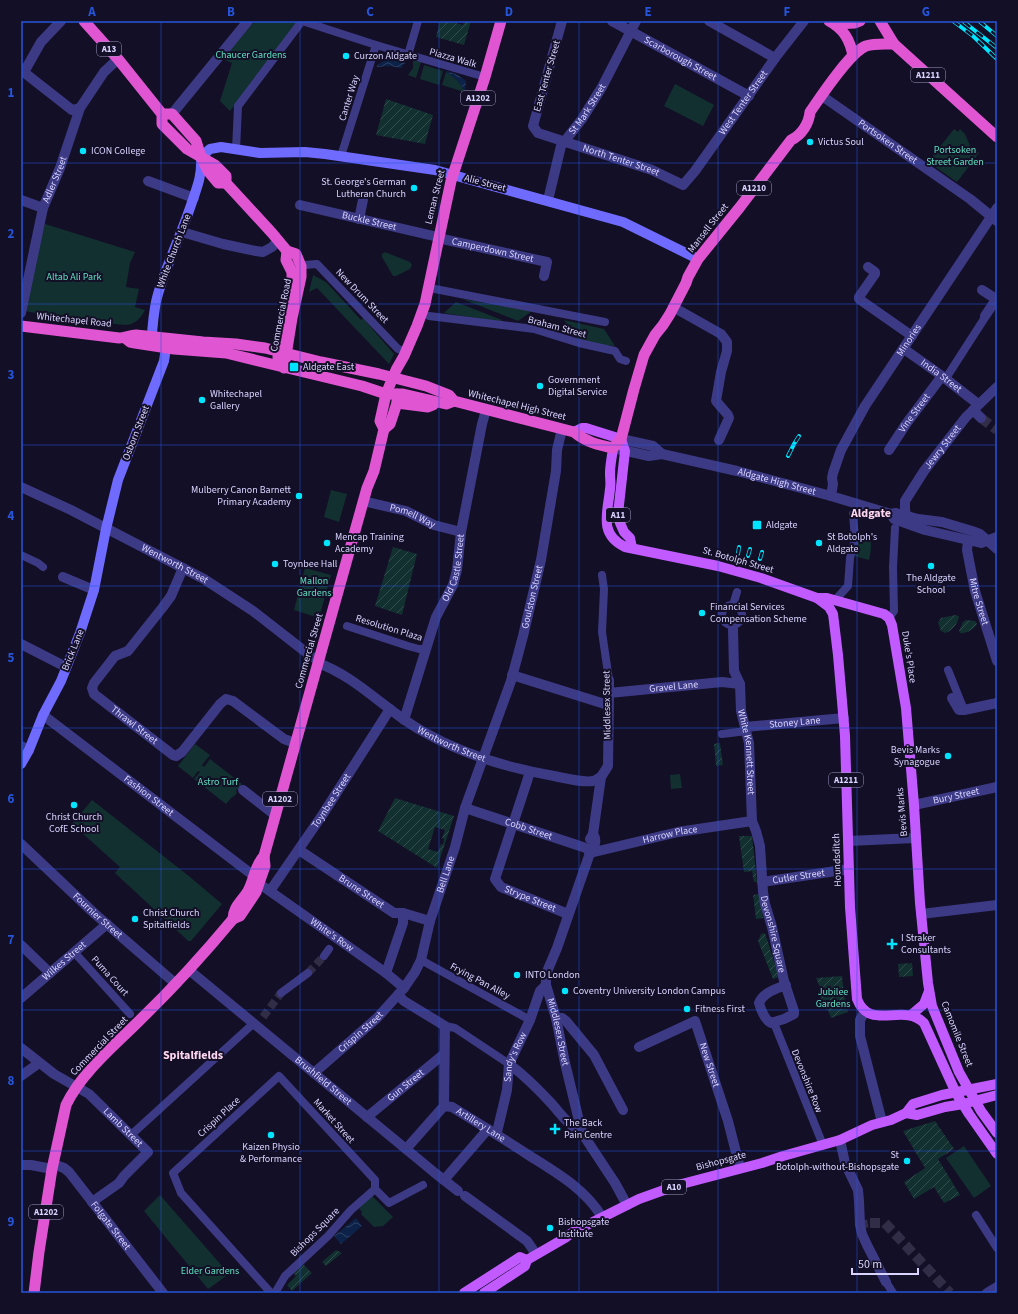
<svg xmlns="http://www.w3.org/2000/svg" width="1018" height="1314" font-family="'Source Sans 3',sans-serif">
<defs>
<pattern id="garden-furrows" width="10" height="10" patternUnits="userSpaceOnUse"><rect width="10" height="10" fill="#12302f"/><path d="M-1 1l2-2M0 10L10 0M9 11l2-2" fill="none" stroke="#344d4e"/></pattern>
<pattern id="water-waves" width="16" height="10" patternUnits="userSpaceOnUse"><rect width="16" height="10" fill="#0c2248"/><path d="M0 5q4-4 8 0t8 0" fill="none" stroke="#2f4163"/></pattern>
</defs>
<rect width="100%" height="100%" fill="#130f26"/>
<g fill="#12302f">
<path d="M255,21h45l3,3 -73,87 -10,-10 12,-38 -10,-4z"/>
<path d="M413,60l8,2 -5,16 -8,-3 5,-7z"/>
<path d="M424,65l19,6 -4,14 -19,-6z"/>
<path d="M446,72c9,6 15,10 18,20l-22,-7z"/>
<path d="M675,84l39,21 -11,21 -39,-20z"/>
<path d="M954,129l4,3 2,-3 5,5 5,12 9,7 -22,29 -29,-20z"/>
<path d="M45,224l90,28 -5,11 -4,24 13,2 -4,18 10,3c-4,8 -10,15 -20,15l-58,-6 -42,-8 17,-77z"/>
<path d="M385,252l25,10 2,3 -2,4 -14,7h-3l-11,-19v-3z"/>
<path d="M313,275l13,7 35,38 2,-2 31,36 -5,10 -72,-76 -8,4z"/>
<path d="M462,299l70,12 -14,10z"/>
<path d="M456,302l46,18 -1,2 -57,-9z"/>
<path d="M564,320l40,9 11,17 -33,-3 -3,-1z"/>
<path d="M331,490l16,4 -8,28 -15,-5z"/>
<path d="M865,533h2c6,7 4,18 2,27l-15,-4 4,-15z"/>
<path d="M305,568l26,7 -12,43 -25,-8z"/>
<path d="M195,744l15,11 -8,10 2,2 6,-8 32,25 -6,7 1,2 -4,4h-1l-6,7 -32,-25 6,-7 -2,-1 -5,7 -15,-12z"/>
<path d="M680,774l2,14 -11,1 -1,-14z"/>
<path d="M92,800l98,77 32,27 -31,37h-3l-4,-4 -69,-64 5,-6 -48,-43z"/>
<path d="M964,1146l27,40 -17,12 -28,-40z"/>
<path d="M160,1195l69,79 -21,15 -64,-78z"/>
<path d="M372,1196l21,21 -10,9 -9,1 -13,-13 1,-2 -3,-4z"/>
</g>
<g fill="url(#garden-furrows)" fill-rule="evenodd">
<path d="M440,21h8l15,4 1,-4h7l-7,24 -28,-8z"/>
<path d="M386,99l47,16 -8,29 -49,-9z"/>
<path d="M393,547l24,7 -15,61 -27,-9z"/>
<path d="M955,615l4,1c-1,8 -7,15 -14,17l-4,-2 -3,-8 3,-5z"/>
<path d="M966,620l9,1 2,3c-3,5 -11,10 -17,9l-1,-2 4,-9z"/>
<path d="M720,743l3,22 -7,1 -2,-22z"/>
<path d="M395,798l59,18 -17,52 -59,-37zM435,827l10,3 -3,8 2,1 -1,5h-2l-3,8 -10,-3z"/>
<path d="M739,836h13l5,46h-3l-2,-11 -8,1z"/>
<path d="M759,894l4,24 -7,1 -3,-24z"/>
<path d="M765,933l14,44 -6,2 -15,-38 3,-7z"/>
<path d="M912,963l1,13 -14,1 -1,-13z"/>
<path d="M842,976l2,19 4,17 -17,6 -3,-8h-2l-8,-18 3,-2 -5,-12z"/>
<path d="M935,1121l19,28 -16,10 22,36 -16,8 -10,-16 -20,12 -10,-17 21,-14 -22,-37z"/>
<path d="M336,1250l6,3 -16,13 -4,-4z"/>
<path d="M302,1263l10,10 -20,18 -5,-6 9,-9 -4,-5z"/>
</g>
<g fill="url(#water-waves)">
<path d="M400,58l4,2 1,3 -4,5 -11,-2 -13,1v-2l9,-5z"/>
<path d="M447,71l11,4 8,6v3l-2,8c-3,-10 -9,-14 -18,-20z"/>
<path d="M356,1218l6,8 -21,18 -7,-8z"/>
</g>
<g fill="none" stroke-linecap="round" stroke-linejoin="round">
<g stroke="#312d47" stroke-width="8" stroke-dasharray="8 4" stroke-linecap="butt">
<path d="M308,973l16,-17"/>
<path d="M263,1017l18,-24"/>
<path d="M860,1225l10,-2"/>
</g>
<g stroke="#312d47" stroke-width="10" stroke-dasharray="10 5" stroke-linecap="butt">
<path d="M981,418l16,12"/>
<path d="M870,1223h15l65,70"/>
</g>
<g stroke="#3d3a85" stroke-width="8">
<path d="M302,21l74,24 109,32"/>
<path d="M408,55l10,-34"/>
<path d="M236,150l2,-44 64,-85"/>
<path d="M341,156l35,-111"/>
<path d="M305,265l12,-1 81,85 3,1"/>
<path d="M435,289l170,33"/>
<path d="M429,316l105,13 45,14 36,8 5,8 6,2"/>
<path d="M948,375l36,-56"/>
<path d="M21,555l17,8 5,4"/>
<path d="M602,575l2,14 -2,43 7,48"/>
<path d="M837,598l11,-12 2,-28 5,-19 -2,-25"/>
<circle cx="732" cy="615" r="10"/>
<path d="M733,605l4,-13"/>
<path d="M889,618l5,-7 -1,-44 2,-39"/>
<path d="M347,626l61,20 11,3h6"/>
<path d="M948,670l16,40"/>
<path d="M722,734l25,-3"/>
<path d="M74,952l56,62"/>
<path d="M324,956l5,-7"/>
<path d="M421,960l109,60"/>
<path d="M281,993l27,-20"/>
<path d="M774,1023l49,122"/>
<path d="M445,1026l10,2 54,36"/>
<path d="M131,1135l123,-112"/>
<path d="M976,1215l21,33"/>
<path d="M886,1282l7,11"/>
<path d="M271,1293l-90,-100 -8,-20 106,-97 96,104v9l14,14 34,-18"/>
<path d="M275,1293l10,-17 43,-40 23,-26 24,-21"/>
</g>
<g stroke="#3d3a85" stroke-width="10">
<path id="s1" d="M562,21l-29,105 5,7 114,37 31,15 12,-14 80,-113 29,-37"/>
<path id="s2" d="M612,21l137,75"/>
<path d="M709,21l66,37"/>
<path d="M21,70l51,40 8,-2"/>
<path d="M24,72l17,-30 20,-21"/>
<path id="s3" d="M822,96l148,103 27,22"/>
<path d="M172,114l76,-93"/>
<path d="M148,181l46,17"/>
<path d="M21,200l22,8"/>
<path id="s4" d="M548,200l13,-54 21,-27 20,-32 34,-66"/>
<path id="s5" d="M300,205l138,32"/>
<path d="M359,219l4,-19"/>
<path d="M182,232l41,12 33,7 7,1 9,-5 6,-6"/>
<path id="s6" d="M438,238l109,24 -3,14"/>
<path d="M868,267l7,5v2l-16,23v2l53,37"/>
<path d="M982,290l14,9"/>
<path d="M673,307l48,27 6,8v9l-6,21 -5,29 12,14 1,3 -10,22"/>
<path id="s7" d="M21,313l22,-105 17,-40 20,-60 24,-36 14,-13"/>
<path d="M985,316l12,-18"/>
<path id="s8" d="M904,349l38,27 36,28"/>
<path d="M973,410l8,8"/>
<path id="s9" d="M889,450l17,-26 36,-48"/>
<path id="s10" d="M21,487l50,23 133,69 49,32 59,46 7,3"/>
<path id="s11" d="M363,501l43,10 28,14 27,7"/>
<path id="s12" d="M906,516l-1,-7v-8l19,-30 42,-54 31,-30"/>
<path id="s13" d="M968,541l-1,9 8,41 22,70"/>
<path id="s14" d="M183,568l-12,28 -8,11 -35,44 -13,5 -21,27 -2,5 2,6 79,61 3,1 6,-4 38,-48 6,-5 7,2 51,38 11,4"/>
<path d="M63,577l31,13"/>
<path id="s15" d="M733,629l1,42 6,13 1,27 8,32 3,78 4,10 4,15 3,46 2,12 7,23 12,54 10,30v3l-10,5 -13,4c-7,-4 -10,-13 -12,-20 5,-11 17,-14 27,-18"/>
<path d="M21,644l45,23"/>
<path id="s16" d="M318,663c39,14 68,48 104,68 40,23 86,37 132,45 10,2 29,7 39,5 2,0 5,-3 8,-4"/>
<path d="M512,675l96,30"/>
<path id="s17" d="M609,680v13l113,-11 18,2"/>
<path d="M952,698l7,12h5l33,-7"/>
<path id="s18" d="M43,715l211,161"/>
<path id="s19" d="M404,720l32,-103 17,-32 4,-15 4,-38 21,-108 4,-14"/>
<path id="s20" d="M745,727l99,-9"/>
<path d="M21,746l8,4"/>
<path id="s21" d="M530,772l-35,107 6,8 67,27"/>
<path d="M243,790l32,25"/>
<path id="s22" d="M914,805l83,-18"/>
<path id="s23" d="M465,808l121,40 4,5 88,-21 74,-11"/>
<path d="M848,841l68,-3"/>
<path id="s24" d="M21,844l74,70 81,70"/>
<path id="s25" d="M299,850l95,63h9l27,8"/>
<path id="s26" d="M762,882l87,-13"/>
<path id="s27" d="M264,887l122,86 18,15"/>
<path id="s28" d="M270,891l53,-77 67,-105"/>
<path d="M921,914l76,-9"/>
<path d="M21,945l29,28"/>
<path id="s29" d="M189,970l246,203 23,18"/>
<path d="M386,973l17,-50v-10"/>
<path d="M398,995l6,6 41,25 -1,80"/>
<path id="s30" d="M21,998l86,-74"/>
<path d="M865,1011l-5,9v16l22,86"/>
<path d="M556,1018h6l4,3 28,34 29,55"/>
<path id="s31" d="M639,1047l56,-26 33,100 12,47"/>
<path id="s32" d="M21,1048l33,26 35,20 59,58 -24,24 -5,7 -27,19"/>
<path d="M509,1064c15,11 29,25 42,39 9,10 15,20 27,27l3,-1"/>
<path id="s33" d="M314,1073l63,-55 27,-30 11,-16 6,-12 9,-39 25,-74 10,-39 46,-127 12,-45 18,-76 15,-89 1,-21 5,-21"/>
<path d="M21,1076l18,-13"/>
<path id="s34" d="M444,1106l8,1c26,16 52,32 78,49 27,17 55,33 72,61"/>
<path id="s35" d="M367,1117l77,-63"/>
<path id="s36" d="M496,1133l1,-1 10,-42 2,-26 21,-44 10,-29 6,-6"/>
<path d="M840,1140l5,23 13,27 1,11 1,24 2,9 5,11 19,37"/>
<path d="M406,1149l38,-43"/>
<path id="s37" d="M53,1164l11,4 5,4 94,121"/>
<path d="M21,1165h10l21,4"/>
<path d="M444,1180l44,-51"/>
<path d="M465,1196l62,45 9,13"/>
</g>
<g stroke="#3d3a85" stroke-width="10">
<path d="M621,439l32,7 9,8"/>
<path id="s38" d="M618,449l31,7 13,-2 75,17 94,25 60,18"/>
<path id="s39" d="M831,496l2,-12 -1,-6 1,-5 8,-23 24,-44 132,-198"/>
<path d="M891,514l5,-1 22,6 24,3 30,9 8,3 17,15"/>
<path d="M891,514l3,5 31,11 56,13 16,-6"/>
<path id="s40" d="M593,834c5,7 1,13 -3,19l-33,95 -11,26v11l10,33 9,45 16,66 5,10 29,44 12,22"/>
<path d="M590,839l3,-5 8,-57 7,-11 1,-73"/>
<path d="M987,1293l10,-6"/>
</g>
<g stroke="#6f6bff" stroke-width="10">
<path d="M151,343c2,-16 2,-33 7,-49 9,-31 24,-61 34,-92 6,-17 10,-27 9,-45l9,-8 11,-2 39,6 45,-1 20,2 110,16 188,52 75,37"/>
<path d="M21,764l8,-14 14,-35 18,-34 19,-48 14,-43 12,-61 12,-49 46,-119 3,-20"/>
</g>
<g stroke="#c25bff" stroke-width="10">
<path d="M574,432l8,-4h4l35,11 4,12 -7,63 2,9 4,9 6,6 2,10"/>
<path d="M613,448c-1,9 -3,17 -3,25 0,6 1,11 0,16 -2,23 -12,45 15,58l93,19 43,12 56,20h10l57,16 5,4 3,7 14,83 8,97 6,98 8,80 4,23 27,66 22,39 16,22"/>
<path d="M817,598l12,9 4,7 5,41 7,81 5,171 7,92c13,33 46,3 67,24l32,70 13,21 28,40"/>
<path d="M911,1015l13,-11 5,-13"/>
<path d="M906,1113l11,2 28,-8 18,-3 34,-9"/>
<path d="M464,1293l56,-36 7,3"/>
<path d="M484,1293l41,-27 2,-6 38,-22 8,-6 66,-33 39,-14 84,-22 21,-7 57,-16 32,-15 19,-5 15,-7 7,-9 29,-9 55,-11"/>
</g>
<g stroke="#e055d1" stroke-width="11">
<path d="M84,21l34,38 44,55v10l25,25 28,16 11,11v7l46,50 15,18 9,3 5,12v11l-9,41 -8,50"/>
<path d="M829,21c15,8 21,19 24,35"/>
<path d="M880,21l14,23 103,93"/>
<path d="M835,24l20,-1 5,-2"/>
<path d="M162,114h10l24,27 5,16 7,14 10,12h8"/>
<path d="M21,326l98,12c6,0 11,-3 17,-3l67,7 33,2 29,4 56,14 58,12 47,12 23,9 5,6 120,31c12,10 24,13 39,16l8,-9 13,-50 10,-34 11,-20 8,-10 7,-11 16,-31 2,-6 10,-18 42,-52 51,-67c11,-5 18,-17 19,-28 11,-16 40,-60 56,-66 9,-3 19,-2 28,-2"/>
<path d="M125,338l5,4 5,1 39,6 52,4 136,33 24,8h17l43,10 8,-3"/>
<path d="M278,358l1,-22 13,-52v-12l-6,-12 1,-9"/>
<path d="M397,403l31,4 5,-2"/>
<path d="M384,429l-4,-8 6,-27 10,-24 8,-14 13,-30 8,-22 26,-123 34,-104 16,-56"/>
<path d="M233,919c0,-12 9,-18 15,-28 7,-13 6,-24 16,-35l103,-368 7,-17 10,-42 6,-5 7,-21v-9"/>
<path d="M34,1293l5,-41 13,-83 14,-64c15,-32 49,-60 74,-85 33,-32 64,-66 93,-101l7,-3 16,-24 9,-26 -1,-10"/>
</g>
<path stroke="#00e5ff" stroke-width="1" d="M995,21l2,2"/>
<g stroke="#00e5ff" stroke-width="4">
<g id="rail">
<path d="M953,21l20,15 24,23"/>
<path d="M979,21l18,15"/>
<path d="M964,22l33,26"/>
<path d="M788,456l6,-12 5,-8"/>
<path d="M738,554l1,-7"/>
<path d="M748,556l2,-7"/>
<path d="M760,559l2,-7"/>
</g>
</g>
<use href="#rail" stroke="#130f26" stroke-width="2.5" stroke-dasharray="8" stroke-linecap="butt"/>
</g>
<path fill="none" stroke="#2655da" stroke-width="1" stroke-opacity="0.55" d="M161,21v1272M300,21v1272M439,21v1272M579,21v1272M718,21v1272M857,21v1272M21,163h976M21,304h976M21,445h976M21,586h976M21,728h976M21,869h976M21,1010h976M21,1151h976"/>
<g fill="#00e5ff" stroke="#130f26" stroke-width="1.5">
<circle cx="346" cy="56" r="4"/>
<circle cx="810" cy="142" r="4"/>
<circle cx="83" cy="151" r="4"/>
<circle cx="414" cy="188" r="4"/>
<rect x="289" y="362" width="10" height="10" rx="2"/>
<circle cx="540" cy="386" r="4"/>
<circle cx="202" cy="400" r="4"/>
<circle cx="299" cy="496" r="4"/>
<rect x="752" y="520" width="10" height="10" rx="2"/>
<circle cx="327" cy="543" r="4"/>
<circle cx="819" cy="543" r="4"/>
<circle cx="275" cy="564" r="4"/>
<circle cx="931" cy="566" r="4"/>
<circle cx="702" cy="613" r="4"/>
<circle cx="948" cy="756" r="4"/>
<circle cx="74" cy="805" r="4"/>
<circle cx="135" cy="919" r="4"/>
<path d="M890 938h4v4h4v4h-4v4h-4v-4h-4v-4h4z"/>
<circle cx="517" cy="975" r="4"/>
<circle cx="565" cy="991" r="4"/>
<circle cx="687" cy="1009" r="4"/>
<path d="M553 1123h4v4h4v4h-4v4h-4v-4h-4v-4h4z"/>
<circle cx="271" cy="1135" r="4"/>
<circle cx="907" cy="1161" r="4"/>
<circle cx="550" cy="1228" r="4"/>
</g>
<g text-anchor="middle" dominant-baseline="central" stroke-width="4" stroke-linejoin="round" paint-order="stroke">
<g fill="#130f26" stroke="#9e99be" stroke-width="1">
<rect x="97" y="42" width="24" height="14" rx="3"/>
<rect x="911" y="68" width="34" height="14" rx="3"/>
<rect x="461" y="91" width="34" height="14" rx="3"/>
<rect x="737" y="181" width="34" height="14" rx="3"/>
<rect x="606" y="508" width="24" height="14" rx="3"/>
<rect x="829" y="773" width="34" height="14" rx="3"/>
<rect x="263" y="792" width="34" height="14" rx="3"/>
<rect x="662" y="1180" width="24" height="14" rx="3"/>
<rect x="29" y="1205" width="34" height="14" rx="3"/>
</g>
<g font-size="9" font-weight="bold" fill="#d9d4ff">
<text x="109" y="49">A13</text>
<text x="928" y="75">A1211</text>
<text x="478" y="98">A1202</text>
<text x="754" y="188">A1210</text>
<text x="618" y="515">A11</text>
<text x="846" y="780">A1211</text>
<text x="280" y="799">A1202</text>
<text x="674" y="1187">A10</text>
<text x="46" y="1212">A1202</text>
</g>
<g font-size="10" fill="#5fe0c0" stroke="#130f26">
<text x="251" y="55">Chaucer Gardens</text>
<text x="955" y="150">Portsoken<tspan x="955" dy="12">Street Garden</tspan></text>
<text x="74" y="277">Altab Ali Park</text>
<text x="314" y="581">Mallon<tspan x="314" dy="12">Gardens</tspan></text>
<text x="218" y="782">Astro Turf</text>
<text x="833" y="992">Jubilee<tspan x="833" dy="12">Gardens</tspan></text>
<text x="210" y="1271">Elder Gardens</text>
</g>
<g font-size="10" fill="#d9d4ff" stroke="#130f26" text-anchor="start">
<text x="354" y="56">Curzon Aldgate</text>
<text x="818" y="142">Victus Soul</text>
<text x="91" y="151">ICON College</text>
<text x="406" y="182" text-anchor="end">St. George's German<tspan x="406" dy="12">Lutheran Church</tspan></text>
<text x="303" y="367">Aldgate East</text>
<text x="548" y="380">Government<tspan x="548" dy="12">Digital Service</tspan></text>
<text x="210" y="394">Whitechapel<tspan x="210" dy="12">Gallery</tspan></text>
<text x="291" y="490" text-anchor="end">Mulberry Canon Barnett<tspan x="291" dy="12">Primary Academy</tspan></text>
<text x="766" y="525">Aldgate</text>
<text x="335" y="537">Mencap Training<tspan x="335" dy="12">Academy</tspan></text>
<text x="827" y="537">St Botolph's<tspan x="827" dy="12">Aldgate</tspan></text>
<text x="283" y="564">Toynbee Hall</text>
<text x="931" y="578" text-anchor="middle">The Aldgate<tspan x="931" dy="12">School</tspan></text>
<text x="710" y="607">Financial Services<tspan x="710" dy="12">Compensation Scheme</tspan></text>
<text x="940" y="750" text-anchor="end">Bevis Marks<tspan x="940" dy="12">Synagogue</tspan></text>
<text x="74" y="817" text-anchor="middle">Christ Church<tspan x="74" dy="12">CofE School</tspan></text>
<text x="143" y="913">Christ Church<tspan x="143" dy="12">Spitalfields</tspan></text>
<text x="901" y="938">I Straker<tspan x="901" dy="12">Consultants</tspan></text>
<text x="525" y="975">INTO London</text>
<text x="573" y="991">Coventry University London Campus</text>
<text x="695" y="1009">Fitness First</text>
<text x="564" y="1123">The Back<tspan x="564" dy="12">Pain Centre</tspan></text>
<text x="271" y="1147" text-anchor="middle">Kaizen Physio<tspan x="271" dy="12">&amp; Performance</tspan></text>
<text x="899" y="1155" text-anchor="end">St<tspan x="899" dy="12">Botolph-without-Bishopsgate</tspan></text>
<text x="558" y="1222">Bishopsgate<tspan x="558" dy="12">Institute</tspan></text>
</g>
<g font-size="10" fill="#d9d4ff" stroke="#130f26">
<text transform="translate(453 58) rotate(16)">Piazza Walk</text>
<text stroke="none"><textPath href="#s2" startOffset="78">Scarborough Street</textPath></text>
<text transform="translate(547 76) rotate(-74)">East Tenter Street</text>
<text transform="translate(349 98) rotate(-73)">Canter Way</text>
<text stroke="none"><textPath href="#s1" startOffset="374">West Tenter Street</textPath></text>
<text stroke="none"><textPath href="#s4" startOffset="101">St Mark Street</textPath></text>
<text stroke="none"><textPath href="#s3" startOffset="80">Portsoken Street</textPath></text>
<text stroke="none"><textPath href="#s1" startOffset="205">North Tenter Street</textPath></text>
<text stroke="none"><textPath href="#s7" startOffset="138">Adler Street</textPath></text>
<text transform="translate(485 183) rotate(15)">Alie Street</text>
<text transform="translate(435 197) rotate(-76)">Leman Street</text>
<text stroke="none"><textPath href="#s5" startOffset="71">Buckle Street</textPath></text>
<text transform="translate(708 228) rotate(-52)">Mansell Street</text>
<text stroke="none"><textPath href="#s6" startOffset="56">Camperdown Street</textPath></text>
<text transform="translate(174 251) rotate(-69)">White Church Lane</text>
<text transform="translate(362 296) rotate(46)">New Drum Street</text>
<text transform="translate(281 315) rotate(-79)">Commercial Road</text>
<text transform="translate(74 320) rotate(6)">Whitechapel Road</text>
<text transform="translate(557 327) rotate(15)">Braham Street</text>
<text stroke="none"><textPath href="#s39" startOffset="177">Minories</textPath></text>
<text stroke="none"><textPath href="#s8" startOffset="46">India Street</textPath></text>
<text transform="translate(517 405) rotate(14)">Whitechapel High Street</text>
<text stroke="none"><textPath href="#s9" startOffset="45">Vine Street</textPath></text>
<text transform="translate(136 433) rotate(-69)">Osborn Street</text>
<text stroke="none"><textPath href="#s12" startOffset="81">Jewry Street</textPath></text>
<text stroke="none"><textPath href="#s38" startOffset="163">Aldgate High Street</textPath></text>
<text stroke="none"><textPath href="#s11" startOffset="52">Pomell Way</textPath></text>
<text transform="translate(738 560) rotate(16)">St. Botolph Street</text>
<text stroke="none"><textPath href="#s10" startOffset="172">Wentworth Street</textPath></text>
<text stroke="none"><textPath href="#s19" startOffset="161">Old Castle Street</textPath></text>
<text stroke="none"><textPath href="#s33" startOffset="537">Goulston Street</textPath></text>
<text stroke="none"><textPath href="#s13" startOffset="62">Mitre Street</textPath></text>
<text transform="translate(389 628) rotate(17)">Resolution Plaza</text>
<text transform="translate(73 650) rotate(-68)">Brick Lane</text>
<text transform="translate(309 651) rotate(-74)">Commercial Street</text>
<text transform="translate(909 657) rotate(81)">Duke's Place</text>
<text stroke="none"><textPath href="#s17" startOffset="78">Gravel Lane</textPath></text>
<text transform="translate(607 705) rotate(-91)">Middlesex Street</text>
<text stroke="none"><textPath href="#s20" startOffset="50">Stoney Lane</textPath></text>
<text stroke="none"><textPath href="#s14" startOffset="211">Thrawl Street</textPath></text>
<text stroke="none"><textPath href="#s16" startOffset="157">Wentworth Street</textPath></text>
<text stroke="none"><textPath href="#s15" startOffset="125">White Kennett Street</textPath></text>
<text stroke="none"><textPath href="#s18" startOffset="133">Fashion Street</textPath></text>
<text stroke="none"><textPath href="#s22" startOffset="43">Bury Street</textPath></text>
<text stroke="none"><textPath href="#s28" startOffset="109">Toynbee Street</textPath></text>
<text transform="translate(902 812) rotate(-95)">Bevis Marks</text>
<text stroke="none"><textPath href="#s23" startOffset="67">Cobb Street</textPath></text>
<text stroke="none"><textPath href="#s23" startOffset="216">Harrow Place</textPath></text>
<text transform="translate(837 860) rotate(-92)">Houndsditch</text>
<text stroke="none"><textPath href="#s33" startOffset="246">Bell Lane</textPath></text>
<text stroke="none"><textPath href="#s26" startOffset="37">Cutler Street</textPath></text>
<text stroke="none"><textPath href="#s25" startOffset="75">Brune Street</textPath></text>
<text stroke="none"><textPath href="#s21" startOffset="154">Strype Street</textPath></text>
<text stroke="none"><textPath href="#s24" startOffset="105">Fournier Street</textPath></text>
<text stroke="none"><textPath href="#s15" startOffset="310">Devonshire Square</textPath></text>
<text stroke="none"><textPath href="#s27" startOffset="83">White's Row</textPath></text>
<text stroke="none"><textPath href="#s30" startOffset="57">Wilkes Street</textPath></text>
<text transform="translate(110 976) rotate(48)">Puma Court</text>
<text transform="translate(480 981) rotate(28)">Frying Pan Alley</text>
<text stroke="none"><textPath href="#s33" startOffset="62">Crispin Street</textPath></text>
<text stroke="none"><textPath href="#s40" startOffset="209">Middlesex Street</textPath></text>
<text transform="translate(957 1034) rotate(68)">Camomile Street</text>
<text transform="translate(99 1046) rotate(-46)">Commercial Street</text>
<text stroke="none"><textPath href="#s36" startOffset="79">Sandy's Row</textPath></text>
<text stroke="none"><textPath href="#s31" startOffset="108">New Street</textPath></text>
<text stroke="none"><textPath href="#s29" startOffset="174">Brushfield Street</textPath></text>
<text transform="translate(807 1081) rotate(68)">Devonshire Row</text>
<text stroke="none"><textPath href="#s35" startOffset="50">Gun Street</textPath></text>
<text transform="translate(219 1117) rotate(-43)">Crispin Place</text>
<text transform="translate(334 1121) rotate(48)">Market Street</text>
<text stroke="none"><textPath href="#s34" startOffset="42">Artillery Lane</textPath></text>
<text stroke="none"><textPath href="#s32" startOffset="130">Lamb Street</textPath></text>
<text transform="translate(721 1161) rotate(-15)">Bishopsgate</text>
<text stroke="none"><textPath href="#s37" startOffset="86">Folgate Street</textPath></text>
<text transform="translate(315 1232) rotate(-45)">Bishops Square</text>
</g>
<g font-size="12" font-weight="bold" fill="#ffd6f0" stroke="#130f26">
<text x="871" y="513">Aldgate</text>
<text x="193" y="1055">Spitalfields</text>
</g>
</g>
<rect width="1018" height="1314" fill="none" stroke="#130f26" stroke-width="44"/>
<path d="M852 1268v6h66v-6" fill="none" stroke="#d9d4ff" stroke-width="2"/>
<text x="858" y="1268" font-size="12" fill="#d9d4ff" stroke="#130f26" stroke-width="3" paint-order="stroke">50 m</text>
<rect x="22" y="22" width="974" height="1270" fill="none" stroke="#2655da" stroke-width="1.5"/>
<g font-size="13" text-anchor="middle" font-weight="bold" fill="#2655da">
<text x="92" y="16">A</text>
<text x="231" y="16">B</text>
<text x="370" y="16">C</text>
<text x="509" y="16">D</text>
<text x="648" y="16">E</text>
<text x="787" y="16">F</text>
<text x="926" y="16">G</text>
<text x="11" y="97">1</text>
<text x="11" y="238">2</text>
<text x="11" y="379">3</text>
<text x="11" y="520">4</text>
<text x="11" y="662">5</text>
<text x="11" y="803">6</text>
<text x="11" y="944">7</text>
<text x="11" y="1085">8</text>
<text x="11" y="1226">9</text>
</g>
</svg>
